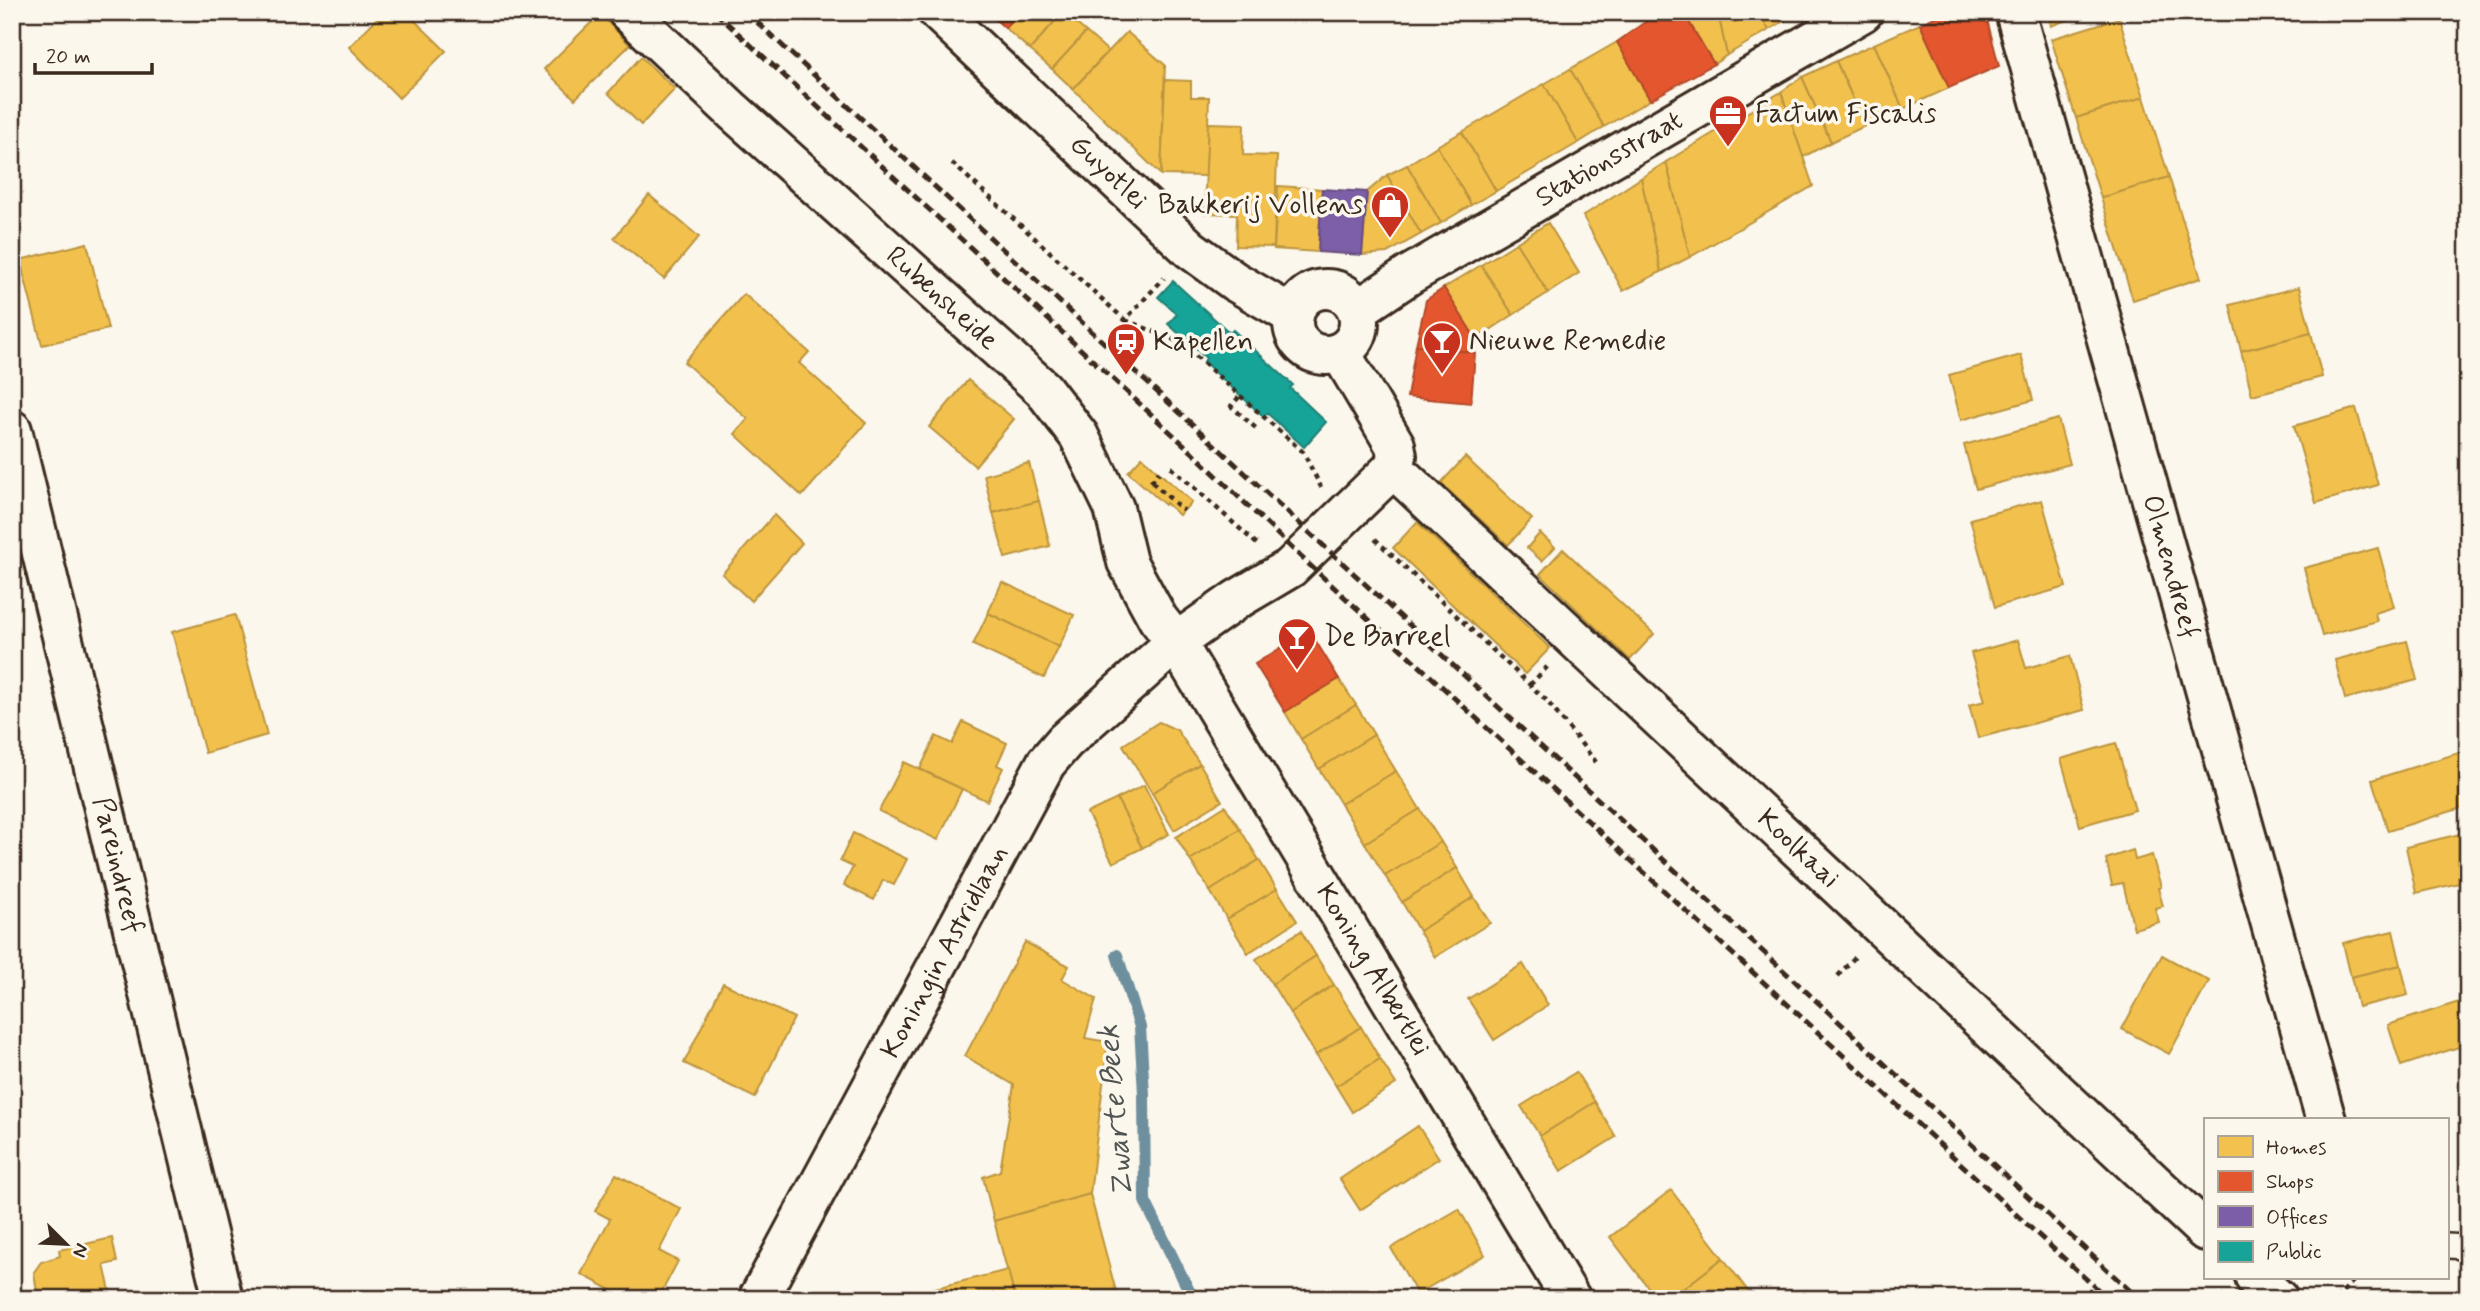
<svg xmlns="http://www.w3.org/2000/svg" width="2480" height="1311" font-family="Mynerve,sans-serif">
<rect width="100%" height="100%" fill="#fbf7ec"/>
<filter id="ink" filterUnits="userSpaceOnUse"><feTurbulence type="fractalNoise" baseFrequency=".0143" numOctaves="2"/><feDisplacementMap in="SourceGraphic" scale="14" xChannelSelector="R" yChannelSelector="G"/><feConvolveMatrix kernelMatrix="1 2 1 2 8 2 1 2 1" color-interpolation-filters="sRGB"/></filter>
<g filter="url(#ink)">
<g fill="#f2c14e" stroke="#bb9440" stroke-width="2">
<path d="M383,12h23l40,39 -47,47 -50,-51z"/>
<path d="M1019,12h44l-33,38 -25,-22z"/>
<path d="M1063,12l23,20 -34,37 -22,-19z"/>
<path d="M1683,12h35l9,43 -13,9z"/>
<path d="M1718,12h40l11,18 -42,25z"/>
<path d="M1758,12h41l-30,18z"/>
<path d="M2048,12h40l-37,14z"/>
<path d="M600,14l30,31 -55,54 -31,-30z"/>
<path d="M2119,18l25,79 -68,21 -25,-79z"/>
<path d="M1920,24l29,64 -46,21 -29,-65z"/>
<path d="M1086,32l22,19 -35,38 -21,-20z"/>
<path d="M1127,32l38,33 -4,110 -88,-86z"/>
<path d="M1617,42l33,58 -46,27 -34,-58z"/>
<path d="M1874,44l29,65 -38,17 -29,-65z"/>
<path d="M641,57l34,32 -34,36 -33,-32z"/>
<path d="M1836,61l29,65 -34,16 -29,-65z"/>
<path d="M1570,69l34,58 -26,16 -34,-59z"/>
<path d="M1802,77l29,65 -28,15 -22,-65z"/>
<path d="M1165,80l26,1v16h18l-3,79 -45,-1z"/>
<path d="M1544,84l34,59 -82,48 -34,-59z"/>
<path d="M1781,92l32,94 -123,71 -24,-95z"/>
<path d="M2144,97l25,80 -68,21 -25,-80z"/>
<path d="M1208,123l36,1 -1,31 34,1 -3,91 -38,-1 1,-32 -33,-1z"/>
<path d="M1462,132l34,59 -25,14 -34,-59z"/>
<path d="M1437,146l34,59 -30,18 -34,-58z"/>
<path d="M1666,162l24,95 -29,15 -20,-94z"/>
<path d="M1407,165l34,58 -20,11 -34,-59z"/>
<path d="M1387,175l34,59 -34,19 -25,2 5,-63z"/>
<path d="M2169,177l32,101 -68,22 -32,-102z"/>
<path d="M1641,178l20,94 -38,19 -40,-75z"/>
<path d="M1278,186l44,3 -4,63 -44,-3z"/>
<path d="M649,195l50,42 -35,42 -50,-41z"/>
<path d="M1548,223l31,50 -31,20 -32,-50z"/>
<path d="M87,243l21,86 -66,16 -22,-85z"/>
<path d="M1516,243l32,50 -35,22 -32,-50z"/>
<path d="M1481,265l32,50 -37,24 -32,-51z"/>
<path d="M2299,287l12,46 -70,18 -11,-46z"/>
<path d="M744,294l65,58 -10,11 67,60 -64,73 -67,-62 13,-15 -64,-57z"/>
<path d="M2311,333l11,44 -70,18 -11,-44z"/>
<path d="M2021,355l12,45 -72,20 -12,-45z"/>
<path d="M968,380l46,39 -39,47 -46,-39z"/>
<path d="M2356,408l22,77 -62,18 -22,-77z"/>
<path d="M2058,419l12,45 -94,25 -12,-44z"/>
<path d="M1142,457l50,45 -13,13 -13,-12 -1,2 -37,-33z"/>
<path d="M1465,457l67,62 -24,26 -67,-62z"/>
<path d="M1029,463l10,38 -46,12 -9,-38z"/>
<path d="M2042,500l24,87 -71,20 -25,-88z"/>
<path d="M1039,501l11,45 -45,12 -12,-45z"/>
<path d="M774,515l28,28 -51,58 -29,-27z"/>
<path d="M1417,522l133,126 -25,26 -132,-126z"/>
<path d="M1540,533l15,14 -13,14 -15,-13z"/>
<path d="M2378,548l16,59 -19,6 2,8 -55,15 -18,-68z"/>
<path d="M1563,549l91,85 -24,26 -90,-86z"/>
<path d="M1002,582l72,33 -15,32 -71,-34z"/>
<path d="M988,613l71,34 -15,31 -71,-33z"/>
<path d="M235,615l32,120 -62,18 -33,-121z"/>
<path d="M2018,640l8,28 44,-12 14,54 -106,28 -9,-33 16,-4 -14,-48z"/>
<path d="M2407,641l10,39 -72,19 -10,-39z"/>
<path d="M1339,679l17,26 -55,34 -16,-27z"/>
<path d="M1356,705l18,30 -55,34 -18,-30z"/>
<path d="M963,722l44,21 -10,22 6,3 -16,33 -67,-32 16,-33 16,8z"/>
<path d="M1159,722l18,8 23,34 -48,29 -29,-48z"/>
<path d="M1374,735l22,36 -55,33 -22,-35z"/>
<path d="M2116,743l19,67 -55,16 -19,-67z"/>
<path d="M2468,750v56l-80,25 -16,-51z"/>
<path d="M904,762l58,27 -24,51 -59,-29z"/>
<path d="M1200,764l22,37 -48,29 -22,-37z"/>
<path d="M1396,771l24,38 -55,34 -24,-39z"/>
<path d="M1144,785l25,49 -27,14 -25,-49z"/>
<path d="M1117,799l25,49 -29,15 -26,-50z"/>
<path d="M1225,806l15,23 -50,31 -14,-23z"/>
<path d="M1420,809l21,33 -56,34 -20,-33z"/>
<path d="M1240,829l19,31 -49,31 -20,-31z"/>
<path d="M2468,832v49l-52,12 -10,-46z"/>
<path d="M853,833l54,26 -13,26 -11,-5 -9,20 -30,-15 9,-18 -13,-6z"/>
<path d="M1441,842l16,26 -55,34 -17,-26z"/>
<path d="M2133,850l2,10 17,-5 9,32 -3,1 5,18 -8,2 4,14 -25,7 -11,-46 -11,2 -6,-26z"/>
<path d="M1259,860l18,29 -50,30 -17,-28z"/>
<path d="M1457,868l17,29 -55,34 -17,-29z"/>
<path d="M1277,889l20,32 -49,32 -21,-34z"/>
<path d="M1474,897l16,26 -55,34 -16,-26z"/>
<path d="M1301,931l15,25 -44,28 -16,-25z"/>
<path d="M2393,931l8,34 -50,12 -8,-34z"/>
<path d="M1025,942l44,24 -7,13 34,20 -11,39 23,4 -18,152 -96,27 -11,-44 17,-6 14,-86 -49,-29z"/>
<path d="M2162,955l47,26 -40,73 -47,-25z"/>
<path d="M1316,956l18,29 -44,28 -18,-29z"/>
<path d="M1523,964l25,41 -54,35 -26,-41z"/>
<path d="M2401,965l7,30 -50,12 -7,-30z"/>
<path d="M723,983l71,35 -39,80 -71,-35z"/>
<path d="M1334,985l27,42 -45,28 -26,-42z"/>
<path d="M2462,1001l6,19v24l-67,22 -13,-41z"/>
<path d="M1361,1027l19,32 -44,27 -20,-31z"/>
<path d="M1380,1059l16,25 -44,28 -16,-26z"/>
<path d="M1576,1072l19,30 -55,34 -19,-30z"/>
<path d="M1595,1102l21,35 -55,34 -21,-35z"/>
<path d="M1418,1126l21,32 -79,52 -20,-31z"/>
<path d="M616,1174l65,35 -22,42 19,10 -20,38h-30l-47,-25 29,-55 -15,-8z"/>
<path d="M1671,1190l52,68 -53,41h-13l-47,-62z"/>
<path d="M1090,1194l28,105h-103l-21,-78z"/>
<path d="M1459,1209l26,46 -68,39 -26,-46z"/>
<path d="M112,1238l5,24 -13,3 8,34h-74l-4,-27 7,-10 19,-6 -1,-6z"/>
<path d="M1723,1258l31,41h-84z"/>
<path d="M1008,1270l7,29h-124z"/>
<path d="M1505,1292l2,7h-23z"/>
</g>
<g fill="#e4572e" stroke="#b14a29" stroke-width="2">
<path d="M987,12h32l-14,16z"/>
<path d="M1659,12h24l31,52 -64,36 -33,-58z"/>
<path d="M1945,12h40l14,54 -50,22 -29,-64z"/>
<path d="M1444,288l32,51 -1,14 -59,-8 10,-45z"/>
<path d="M1416,345l59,8 -4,50 -64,-6z"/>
<path d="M1309,630l30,49 -54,33 -30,-48z"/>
</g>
<path fill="#7b5ea7" stroke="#684e7e" stroke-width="2" d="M1322,189l45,3 -5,63 -44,-3z"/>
<path fill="#17a398" stroke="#227f73" stroke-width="2" d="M1173,281l57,52 3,-3 60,55 -3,3 36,34 -22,25 -37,-34 -3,4 -60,-55 2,-4 -38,-34 9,-10 -19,-17z"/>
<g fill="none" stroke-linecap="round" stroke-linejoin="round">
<path stroke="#6e8f9d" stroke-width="12" d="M1117,955l23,72 4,67 1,107 48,98"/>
<g stroke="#3b2a1e" stroke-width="28">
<path id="lane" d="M2447,1246l21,1"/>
</g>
<g stroke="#3b2a1e" stroke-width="44">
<g id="street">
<path id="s1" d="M628,12l105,99 310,278 36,47 35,72 13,54 31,57 18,23 395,657"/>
<path id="s2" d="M938,12l252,237 44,32 60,35"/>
<path id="s3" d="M2015,12l311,1108"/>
<path id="s4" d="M1357,310l54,-36 452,-262"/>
<path id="s5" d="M12,430l211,869"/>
<path id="s6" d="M1393,468l812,763"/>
<path d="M2255,1278l23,21"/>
</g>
</g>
<g stroke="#3b2a1e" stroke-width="44">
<g id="secondary">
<circle cx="1326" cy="322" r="33"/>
<path id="s7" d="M758,1299l288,-536 19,-22 111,-99 60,-42 54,-32 103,-100 4,-12 -2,-11 -55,-93"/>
</g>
</g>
<g stroke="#3b2a1e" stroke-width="4.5" stroke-dasharray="5 5" stroke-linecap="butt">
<path d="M952,163l173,157 39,-42"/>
<path d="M1125,320l55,22 123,110 18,35"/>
<path d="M1239,397l-8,9 27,24"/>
<path d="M1171,467l86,77"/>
<path d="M1151,482l8,-10"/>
<path d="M1152,482l32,29"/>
<path d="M1375,539l171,161 50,62"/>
<path d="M1530,685l18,-19"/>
<path d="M1838,976l17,-19"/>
<path d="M2336,1299l20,-21"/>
</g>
<use href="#lane" stroke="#fbf7ec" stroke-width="23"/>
<use href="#street" stroke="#fbf7ec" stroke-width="38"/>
<use href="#secondary" stroke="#fbf7ec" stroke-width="38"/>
<g stroke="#3b2a1e" stroke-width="5" stroke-dasharray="10 5" stroke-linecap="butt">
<path d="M715,12l477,440 109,105 807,742"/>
<path d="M746,12l1393,1287"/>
</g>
</g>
</g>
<defs>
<g id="office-pin" transform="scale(2.0125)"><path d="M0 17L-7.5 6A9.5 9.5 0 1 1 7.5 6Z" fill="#c8321e" stroke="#fbf7ec"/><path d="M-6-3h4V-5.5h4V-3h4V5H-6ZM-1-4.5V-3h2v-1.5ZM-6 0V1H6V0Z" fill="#fff"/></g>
<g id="shop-pin" transform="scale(2.0125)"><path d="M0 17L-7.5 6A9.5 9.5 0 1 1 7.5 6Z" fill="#c8321e" stroke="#fbf7ec"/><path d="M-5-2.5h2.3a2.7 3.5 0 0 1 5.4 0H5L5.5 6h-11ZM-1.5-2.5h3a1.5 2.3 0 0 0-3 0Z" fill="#fff"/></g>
<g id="bar-pin" transform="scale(2.0125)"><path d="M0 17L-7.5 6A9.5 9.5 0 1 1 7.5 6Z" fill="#c8321e" stroke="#fbf7ec"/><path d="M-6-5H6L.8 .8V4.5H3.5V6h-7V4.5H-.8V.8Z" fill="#fff"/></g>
<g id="station-pin" transform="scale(2.0125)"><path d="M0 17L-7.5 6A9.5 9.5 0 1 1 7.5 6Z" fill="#c8321e" stroke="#fbf7ec"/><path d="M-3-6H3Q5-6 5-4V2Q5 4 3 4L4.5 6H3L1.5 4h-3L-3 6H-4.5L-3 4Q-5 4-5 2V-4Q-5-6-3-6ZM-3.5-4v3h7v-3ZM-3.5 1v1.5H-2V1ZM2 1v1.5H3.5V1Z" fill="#fff"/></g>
</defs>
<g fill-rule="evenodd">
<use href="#office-pin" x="1728" y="114"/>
<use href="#shop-pin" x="1390" y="205"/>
<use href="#bar-pin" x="1442" y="341"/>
<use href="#station-pin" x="1126" y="342"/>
<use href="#bar-pin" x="1297" y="637"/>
</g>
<g text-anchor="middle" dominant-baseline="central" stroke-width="7" stroke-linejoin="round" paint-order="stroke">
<g font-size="28" fill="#3b2a1e" stroke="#fbf7ec" text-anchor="start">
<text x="1755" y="114">Factum Fiscalis</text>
<text x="1363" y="205" text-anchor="end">Bakkerij Vollens</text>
<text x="1469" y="341">Nieuwe Remedie</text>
<text x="1153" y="342">Kapellen</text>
<text x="1324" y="637">De Barreel</text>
</g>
<g font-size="28" fill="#3b2a1e" stroke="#fbf7ec">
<text stroke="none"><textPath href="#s4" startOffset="294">Stationsstraat</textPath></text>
<text stroke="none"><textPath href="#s2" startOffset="234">Guyotlei</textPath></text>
<text stroke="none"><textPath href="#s1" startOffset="425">Rubensheide</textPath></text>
<text stroke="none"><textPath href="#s3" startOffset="576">Olmendreef</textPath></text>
<text stroke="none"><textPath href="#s6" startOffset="556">Koolkaai</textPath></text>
<text stroke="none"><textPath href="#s5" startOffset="448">Pareindreef</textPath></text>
<text stroke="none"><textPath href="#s7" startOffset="394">Koningin Astridlaan</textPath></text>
<text stroke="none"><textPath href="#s1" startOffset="1232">Koning Albertlei</textPath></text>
</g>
<g font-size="30" font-style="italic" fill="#505453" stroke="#fbf7ec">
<text transform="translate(1116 1111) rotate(-95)">Zwarte Beek</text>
</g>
</g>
<rect width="2480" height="1311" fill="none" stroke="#fbf7ec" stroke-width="42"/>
<rect x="21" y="21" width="2438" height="1269" fill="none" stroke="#3b2a1e" stroke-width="2.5" filter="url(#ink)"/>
<rect x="2204" y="1118" width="245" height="161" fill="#fbf7ec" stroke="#aea59a" stroke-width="2"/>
<rect x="2218" y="1136" width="35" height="21" fill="#f2c14e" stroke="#aea59a" stroke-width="2"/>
<text x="2266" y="1154" font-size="21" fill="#3b2a1e">Homes</text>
<rect x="2218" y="1171" width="35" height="21" fill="#e4572e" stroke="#aea59a" stroke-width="2"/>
<text x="2266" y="1188" font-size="21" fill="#3b2a1e">Shops</text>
<rect x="2218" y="1206" width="35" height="21" fill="#7b5ea7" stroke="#aea59a" stroke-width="2"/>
<text x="2266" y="1224" font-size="21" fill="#3b2a1e">Offices</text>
<rect x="2218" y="1241" width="35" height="21" fill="#17a398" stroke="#aea59a" stroke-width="2"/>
<text x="2266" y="1258" font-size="21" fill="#3b2a1e">Public</text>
<g transform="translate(66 1244) rotate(114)" stroke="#fbf7ec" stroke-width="5" paint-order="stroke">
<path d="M0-5L12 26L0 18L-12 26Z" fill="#3b2a1e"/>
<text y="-10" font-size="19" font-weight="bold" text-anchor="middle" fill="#3b2a1e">N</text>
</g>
<path d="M35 63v10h117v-10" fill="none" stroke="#3b2a1e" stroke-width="3.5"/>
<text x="46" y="63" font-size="21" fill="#3b2a1e" stroke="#fbf7ec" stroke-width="5" paint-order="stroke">20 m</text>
</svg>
